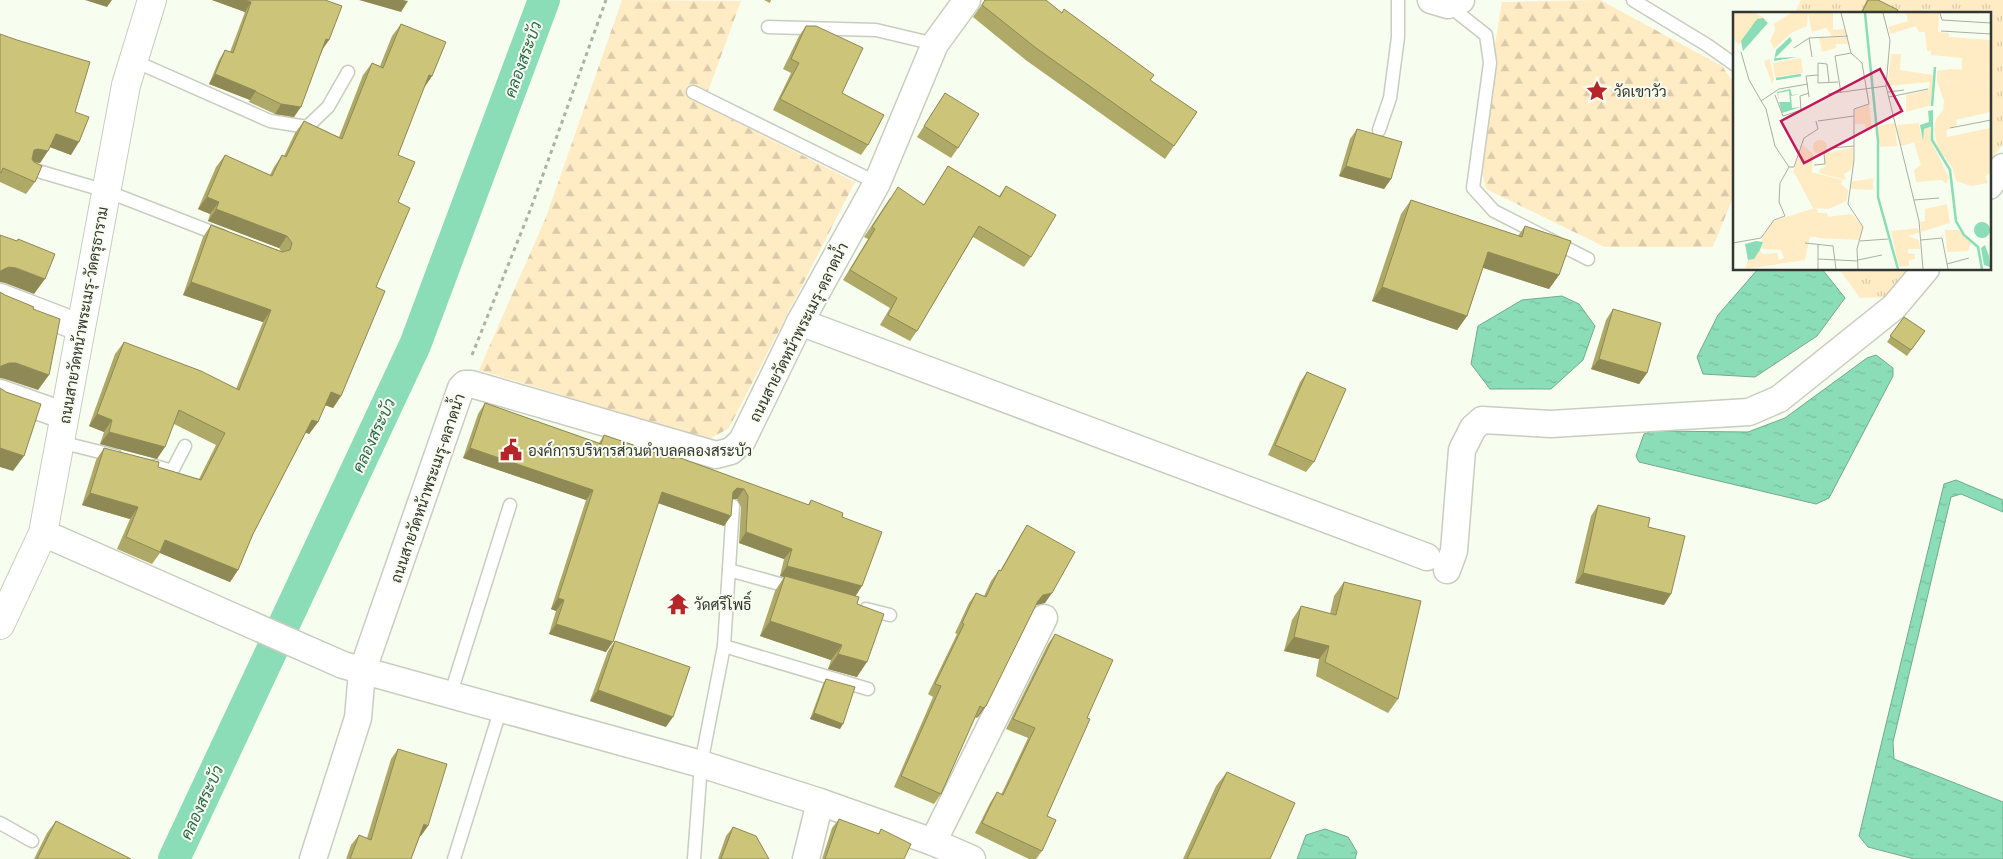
<svg xmlns="http://www.w3.org/2000/svg" width="2003" height="859" font-family="Lato,Sarabun,sans-serif">
<defs>
<pattern id="grass-tufts" width="24" height="20" patternUnits="userSpaceOnUse" patternTransform="scale(1.25)"><rect width="24" height="20" fill="#ffebc4"/><path d="M3 7l-1-3M5 7V3M7 7l1-3M15 17l-1-3M17 17v-4M19 17l1-3" fill="none" stroke="#dbcaa9"/></pattern>
<pattern id="forest-firs" width="22" height="20" patternUnits="userSpaceOnUse" patternTransform="scale(1.25)"><rect width="22" height="20" fill="#ffebc4"/><path d="M5 1l3.5 6h-7zM16 11l3.5 6h-7z" fill="#dbcaa9"/></pattern>
<pattern id="water-ripples" width="26" height="14" patternUnits="userSpaceOnUse" patternTransform="scale(1.25)"><rect width="26" height="14" fill="#8bddb7"/><path d="M2 4q2-2 4 0t4 0M15 11q2-2 4 0t4 0" fill="none" stroke="#79be9e"/></pattern>
</defs>
<rect width="100%" height="100%" fill="#f8feef"/>
<g fill="url(#grass-tufts)">
<path d="M1801,0h202v144l-14,19v-149h-195z"/>
<path d="M1839,269h75l-26,28 -28,1z"/>
</g>
<g fill="url(#forest-firs)">
<path d="M622,0l119,1 -38,104 152,77 -126,246 -21,12 -229,-70 67,-153z"/>
<path d="M1600,0l122,66 12,17v112l-21,52h-108l-119,-58 -9,-39 25,-148z"/>
</g>
<g fill="url(#water-ripples)" stroke="#71ab8f">
<path d="M1758,269h64l23,29 -28,38 -62,41 -52,-3 -6,-17 21,-42z"/>
<path d="M1562,296l17,8 16,22 -12,34 -32,29h-61l-19,-25 7,-38 44,-26z"/>
<path d="M1876,355l17,13v8l-64,122 -13,6 -177,-42 -3,-6 8,-22 8,-3 96,1 37,-14 82,-60z"/>
<path d="M1956,480l47,20v12l-42,-18 -10,3 -58,245 1,17 109,43v57h-89l-46,-12 -9,-11 85,-352z"/>
<path d="M1325,829l23,8 9,15 -2,7h-58l9,-24z"/>
</g>
<g fill="none" stroke-linecap="round" stroke-linejoin="round">
<path stroke="#8bddb7" stroke-width="32" d="M174,859l241,-514 129,-345"/>
<g stroke="#c8cdc0" stroke-width="15">
<g id="service">
<path d="M1633,0l74,45 27,19"/>
<path d="M1448,5l38,30 4,28 -17,125 21,23 94,48"/>
<path d="M768,27l108,3 59,14"/>
<path d="M132,60l138,61 37,6 21,-20 20,-35"/>
<path d="M693,92l184,91"/>
<path d="M1379,130l11,-32 8,-61v-37"/>
<path d="M31,169l75,22 116,45"/>
<path d="M60,442l56,14"/>
<path d="M155,466l17,5 13,-25"/>
<path d="M729,570l65,18"/>
<path d="M866,609l24,6"/>
<path d="M724,646l144,43"/>
<path d="M450,696l60,-191"/>
<path d="M0,823l32,18"/>
<path d="M454,859l47,-151"/>
<path d="M694,859l7,-95 23,-118 9,-140"/>
</g>
</g>
<g stroke="#c8cdc0" stroke-width="29">
<g id="minor">
<path d="M1431,0l17,5 13,-5"/>
<path d="M1989,186l14,-19"/>
<path d="M0,297l81,31"/>
<path d="M800,322l627,235"/>
<path d="M0,393l65,23"/>
<path d="M43,533l300,132 358,99 119,38 113,40 39,17"/>
<path d="M1447,570l7,-19 8,-101 11,-22 9,-8 69,4 198,-12 30,-13 115,-92 32,-38"/>
<path d="M933,842l111,-224"/>
<path d="M313,859l45,-141 4,-46 99,-284 4,-4h6l245,71 15,-4 11,-10 58,-119 77,-139 58,-139 32,-44"/>
<path d="M806,859l14,-57"/>
</g>
</g>
<g stroke="#c8cdc0" stroke-width="30">
<path id="tertiary" d="M0,625l43,-92 83,-448 26,-85"/>
</g>
<path stroke="#adb1a6" stroke-width="3" stroke-dasharray="4 4" stroke-linecap="butt" d="M472,355l59,-147 75,-208"/>
<use href="#service" stroke="#fff" stroke-width="12"/>
<use href="#minor" stroke="#fff" stroke-width="26"/>
<use href="#tertiary" stroke="#fff" stroke-width="28"/>
</g>
<g fill="#afa968">
<path d="M212,0h113l4,40 -6,9 -29,68 -19,-3 -26,-12 1,-2 -41,-16 10,-24 6,-10 5,2 15,-40z"/>
<path d="M764,0h7l-1,3z"/>
<path d="M985,0l77,13 88,67 47,32 -32,47 -138,-98 -54,-44z"/>
<path d="M1867,0h11l18,14h-36z"/>
<path d="M401,24l31,52 -8,11 -26,68v47l-22,85 -35,109 -8,12 -8,-3 -7,17 -9,12 -3,-2 -53,102 -15,36 -8,12 -70,-29 -8,11 -35,-15 13,-30 -48,-14 14,-45 8,-12 54,19 41,12 17,-34 -42,-21 -17,35 -57,-15 4,-12 -15,-6 26,-72 9,-12 112,47 27,-67 -80,-27 20,-58 8,-12 70,26 -2,-3 -71,-27 2,-7 -12,-5 18,-42 9,-12 45,20 4,-8 8,-12 2,1 11,-23 9,-12 35,16 24,-62 9,-12 8,3 12,-30z"/>
<path d="M806,26l62,119 -7,10 -88,-45 18,-37 -8,-4 16,-33z"/>
<path d="M0,34l75,78 -4,43 -21,-8 -10,16 -6,-1 1,20 -9,12 -26,-12z"/>
<path d="M945,93l13,55 -7,10 -34,-21z"/>
<path d="M1357,129l34,50 -7,10 -45,-13 11,-37z"/>
<path d="M948,166l51,30 7,-10 25,71 -7,10 -51,-30 -56,94 -7,10 -30,-16 10,-17 -47,-28 25,-41 -4,-2 26,-39 34,6z"/>
<path d="M1411,200l107,36 7,-10 34,49 -10,14 -66,-21 -16,48 -10,14 -85,-29 29,-87z"/>
<path d="M1613,309l34,64 -8,11 -48,-15 15,-49z"/>
<path d="M1904,317l21,14 -18,25 -20,-14z"/>
<path d="M1307,372l7,90 -8,10 -38,-17 32,-73z"/>
<path d="M485,403l114,40 5,-8 69,24 2,-3 133,49 3,-5 31,17 15,87v73l-29,-8 3,-9 -71,-24 15,-45 9,-14 -4,-1 4,-17 -45,-16 2,-36 -4,-8h-5l-8,27 -66,-23 -52,149 -57,-18 7,-23 -5,-2 35,-109 -123,-42 15,-44z"/>
<path d="M1598,505l50,22 16,78 -89,-22 16,-67z"/>
<path d="M1027,525l18,78 -9,2 -1,1 -49,100 -8,11 -2,1 -1,-1 -34,77 -7,10 -40,-17 39,-90 -5,-3 29,-60 -2,-1 14,-30 7,-10 8,3 7,-15 8,-11 1,1 20,-35z"/>
<path d="M1344,582l54,117 -10,14 -72,-37 3,-17 -35,-8 8,-31 9,-14 29,8 4,-18z"/>
<path d="M1055,634l32,84 -40,98 -5,35 -6,8h-7l-54,-26 15,-30 7,-11 4,3 27,-57 -22,-9 42,-85z"/>
<path d="M615,641l51,86 -76,-26 18,-50z"/>
<path d="M826,679l14,50 -30,-10 13,-35z"/>
<path d="M398,749l23,87h-1l-9,23h-65l5,-14 8,-10 8,3 24,-79z"/>
<path d="M1227,772l43,87h-87l33,-73z"/>
<path d="M839,819l39,15 3,-5 23,30h-82l10,-31z"/>
<path d="M56,821l75,38h-97l13,-26z"/>
<path d="M733,827l36,32h-51l8,-23z"/>
</g>
<g fill="#8e8955">
<path d="M85,0h27l-5,7z"/>
<path d="M212,0h33l6,2 -6,10z"/>
<path d="M359,0h44l5,1 -7,11z"/>
<path d="M326,39l3,1 -7,9z"/>
<path d="M215,74l41,17 -6,9 -41,-16z"/>
<path d="M429,75l3,1 -8,12z"/>
<path d="M281,104l20,3 -7,10 -19,-3z"/>
<path d="M56,134l23,8 -8,13 -24,-9z"/>
<path d="M38,149l10,2 -8,12 -10,-2 4,-11z"/>
<path d="M1346,166l45,13 -7,10 -45,-13z"/>
<path d="M207,197l12,5 -9,12 -12,-5z"/>
<path d="M216,209l71,27 -8,12 -71,-27z"/>
<path d="M1488,252l71,23 -10,14 -71,-23z"/>
<path d="M9,267l7,1 29,11 -11,15 -29,-11 -5,-1v-10l2,-2z"/>
<path d="M191,282l80,28 -8,12 -80,-27z"/>
<path d="M1382,287l85,29 -10,14 -85,-29z"/>
<path d="M1599,359l48,14 -8,11 -48,-15z"/>
<path d="M9,363h7l33,12 -11,15 -33,-11 -5,-1v-10l1,-2z"/>
<path d="M331,392l10,4 -8,12 -11,-4z"/>
<path d="M97,414l15,6 -8,12 -15,-6z"/>
<path d="M312,420l6,2 -9,12 -5,-2z"/>
<path d="M109,432l56,15 -8,12 -57,-15z"/>
<path d="M0,448l24,8 -11,15 -13,-4z"/>
<path d="M470,448l123,42 -7,10 -123,-42z"/>
<path d="M737,488l7,1 -7,10h-7l3,-7z"/>
<path d="M662,492l69,24 -7,10 -69,-24z"/>
<path d="M90,493l48,14 -8,12 -48,-14z"/>
<path d="M746,532l46,17 -8,10 -45,-16z"/>
<path d="M165,540l73,30 -8,12 -70,-29z"/>
<path d="M787,566l75,20 -7,11 -75,-21z"/>
<path d="M1583,573l88,21 -7,11 -89,-22z"/>
<path d="M1052,593l-7,10 -9,2 -5,6 7,-10 5,-6z"/>
<path d="M558,598l6,2 -8,11 -5,-2z"/>
<path d="M770,621l72,24 -11,15 -71,-24z"/>
<path d="M556,624l57,18 -7,10 -57,-18z"/>
<path d="M1294,637l35,9 -10,13 -35,-8z"/>
<path d="M838,654l29,8 -10,15 -29,-8z"/>
<path d="M598,690l75,27 -7,10 -76,-26z"/>
<path d="M986,706l-8,11 -2,1 7,-10z"/>
<path d="M814,713l29,11 -3,5 -30,-10z"/>
<path d="M424,824l4,2 -7,10 -4,-1z"/>
</g>
<g fill="#cbc479" stroke="#8e8955">
<path d="M245,0h80l17,6 -13,34 -3,-1 -25,68 -20,-3 -25,-12v-1l-41,-17 10,-24 8,3 18,-51z"/>
<path d="M985,0h61l16,13 2,-4 90,66 -4,5 47,32 -23,34 -138,-98 -54,-43z"/>
<path d="M1868,0h10l20,10 -2,4h-35z"/>
<path d="M401,24l45,18 -14,34 -3,-1 -31,80 17,7 -17,40 12,6 -34,79 9,4 -44,105 -10,-4 -13,30 -6,-2 -59,114 -15,36 -73,-30 -5,12 -34,-15 12,-30 -48,-14 14,-45 55,14 -1,5 43,13 24,-47 -46,-23 -14,37 -56,-15 3,-12 -15,-6 27,-72 77,29 38,19 32,-80 -80,-28 20,-57 71,27 8,-2 2,-7 -5,-7 -71,-27 3,-7 -12,-5 18,-42 47,21 10,-21 4,2 18,-36 38,18 30,-76 11,5z"/>
<path d="M806,26h10l47,22 -21,45 42,22 -16,30 -88,-46 19,-36 -8,-4z"/>
<path d="M0,34l17,6 73,22 -15,50 14,5 -10,25 -23,-8 -8,17 -10,-2 -4,1 -2,9 2,3 8,4 -7,16 -32,-14 -2,5 -1,-1z"/>
<path d="M945,93l34,21 -21,34 -34,-22z"/>
<path d="M1357,129l45,13 -11,37 -45,-13z"/>
<path d="M948,166l52,31 6,-11 50,29 -25,42 -52,-31 -62,105 -29,-16 9,-17 -47,-28 25,-41 -3,-2 26,-40 26,18z"/>
<path d="M1411,200l111,37 3,-11 46,15 -12,34 -71,-23 -21,64 -85,-29z"/>
<path d="M0,235l17,6 1,-2 37,15 -10,25 -29,-11 -7,-1 -7,3 -2,2z"/>
<path d="M0,292l5,3 29,12 -1,2 27,10 -11,56 -33,-12h-7l-8,3 -1,2z"/>
<path d="M1613,309l48,14 -14,50 -48,-14z"/>
<path d="M1904,317l21,14 -14,19 -21,-14z"/>
<path d="M1307,372l39,17 -32,73 -39,-17z"/>
<path d="M0,388l6,4 35,12 -17,52 -24,-8z"/>
<path d="M485,403l116,41 3,-9 70,24 1,-3 134,49 2,-5 32,13 -1,4 40,15 -20,54 -75,-20 5,-17 -46,-17 2,-36 -4,-7 -7,-1 -4,4 -2,24 -69,-24 -49,150 -57,-18 8,-24 -6,-2 35,-108 -123,-42z"/>
<path d="M1598,505l52,13 -2,9 37,9 -14,58 -88,-21z"/>
<path d="M1027,525l48,27 -23,41 -9,2 -5,6 -52,105 -3,2 -3,-2 -39,88 -40,-18 40,-90 -6,-2 29,-60 -2,-1 14,-30 10,4 13,-27 2,1z"/>
<path d="M785,576l74,21 -2,7 27,10 -17,48 -29,-8 4,-9 -72,-24z"/>
<path d="M1344,582l77,19 -23,98 -73,-37 4,-16 -35,-9 7,-31 35,9z"/>
<path d="M1055,634l58,26 -26,58 3,1 -43,97 9,4 -14,31 -60,-28 15,-31 6,3 32,-67 -22,-9z"/>
<path d="M615,641l75,26 -17,50 -75,-27z"/>
<path d="M826,679l29,8 -12,37 -29,-11z"/>
<path d="M398,749l49,15 -19,62 -4,-2 -13,35h-61l9,-24 12,5z"/>
<path d="M1227,772l68,31 -25,56h-83z"/>
<path d="M839,819l40,15 2,-5 30,15 -7,15h-79z"/>
<path d="M56,821l75,38h-94z"/>
<path d="M733,827l23,9 13,23h-48z"/>
</g>
<defs>
<g id="sight-bare" transform="scale(1.725)"><path d="M0-6L1.8-2.2L6-1.7L2.9 1.2L3.7 5.4L0 3.3L-3.7 5.4L-2.9 1.2L-6-1.7L-1.8-2.2Z" fill="#b6252a" stroke="#f8feef" stroke-width="2.5" paint-order="stroke"/></g>
<g id="civic-bare" transform="scale(1.725)"><path d="M-.6-6.5H3V-4.5H.6V-3L4-1V1h2V6H-6V1h2V-1L-.6-3ZM-1.2 2.5V6h2.4V2.5Z" fill="#b6252a" stroke="#f8feef" stroke-width="2.5" paint-order="stroke"/></g>
<g id="temple-bare" transform="scale(1.725)"><path d="M0-6L5-2H3V0L6.5 2.5H4V6H1.5V3h-3V6H-4V2.5H-6.5L-3 0V-2H-5Z" fill="#b6252a" stroke="#f8feef" stroke-width="2.5" paint-order="stroke"/></g>
</defs>
<g fill-rule="evenodd">
<use href="#sight-bare" x="1597" y="91"/>
<use href="#civic-bare" x="511" y="450"/>
<use href="#temple-bare" x="678" y="604"/>
</g>
<g text-anchor="middle" dominant-baseline="central" stroke-width="4" stroke-linejoin="round" paint-order="stroke">
<g font-size="15" fill="#343631" stroke="#f8feef" text-anchor="start">
<text x="1614" y="91">วัดเขาวัว</text>
<text x="528" y="450">องค์การบริหารส่วนตำบลคลองสระบัว</text>
<text x="694" y="604">วัดศรีโพธิ์</text>
</g>
<g font-size="15" fill="#343631" stroke="#f8feef">
<text transform="translate(83 315) rotate(-80)">ถนนสายวัดหน้าพระเมรุ-วัดครุธาราม</text>
<text transform="translate(798 332) rotate(-63)">ถนนสายวัดหน้าพระเมรุ-ตลาดน้ำ</text>
<text transform="translate(427 488) rotate(-71)">ถนนสายวัดหน้าพระเมรุ-ตลาดน้ำ</text>
</g>
<g font-size="16" font-style="italic" fill="#28654c" stroke="#f8feef">
<text transform="translate(522 59) rotate(-70)">คลองสระบัว</text>
<text transform="translate(373 435) rotate(-65)">คลองสระบัว</text>
<text transform="translate(201 802) rotate(-65)">คลองสระบัว</text>
</g>
</g>
<g transform="translate(1733 12)">
<rect width="258" height="258" fill="#f8feef"/>
<path d="M0,1h23l13,8 -12,-2 -18,26 -6,-7zM58,1h17l-1,13 -16,7 -17,16 -4,-8 5,-11 -1,-6zM68,46l2,15 -28,4 -2,-14zM37,47l4,21 -2,4 -8,-23zM162,111l2,23 -17,1 -3,-21zM186,111l2,18 -21,5 -3,-21zM70,133l10,9 -1,19 -16,3 -3,-4zM119,202l11,13 -4,13 -42,-2v-20z" fill="#ffebc4"/>
<path d="M75,1h25v17l12,-1 1,6 -14,1 -6,-8 -14,4zM173,1h33l-1,19 11,1v4l41,3v31l-28,-1v-12l-31,-3v-4h-4l-2,-19h-6l-3,-6 -25,8 -3,-7 20,-6zM114,25l1,7h-12v4l-14,4 -3,-14zM158,42h10l-1,16 33,5 -2,30 -25,7v-17l22,-5 2,-8 -11,1 -2,-6 -11,-2 -18,5zM204,69l53,2v29l-34,8 1,5 -11,6 1,6 43,-9v45l-5,3 3,7 -17,3 -15,-5 -4,-14 -14,-18 -4,-19 2,-11 7,-9 1,-9zM136,93l3,25h-6l-1,-6h-10v-15zM197,115l1,14 18,37 -3,6 -4,-4 -26,2 -2,-12 7,-5 -7,-22 7,-2 -2,-13 4,12 1,-11zM80 135a7 7 0 1 1 14 0a7 7 0 1 1-14 0ZM120,135l1,13 -3,10 -7,4 2,6 -27,-7 1,-4 5,-2v-13zM140,166v12l-23,-1 1,-7zM214,192l3,19 -29,9 -1,-10 5,-1v-12zM82,196l2,1 1,4h9l1,4 -11,1v19h-7l-5,23 -60,9 3,-9 6,-1 6,-9 3,4 14,-1 2,7 5,-2 -3,-8 -19,-1v-11l7,-12 7,-6zM185,216l1,5 -11,3 11,4 1,9h-12v4l7,1v5l-6,1v6l-10,1 -8,-36zM212,218h14l12,13 -3,8 -21,1z" fill="#ffebc4"/>
<path d="M217,57l40,2v12l-53,-2v-10zM173,63l11,2 2,6 -30,3 -1,-6zM67,161h15l28,7 -2,4 7,6 -1,11 -19,8 -15,-1 -17,-32z" fill="#ffebc4"/>
<path d="M30,6l5,5 -25,28 -2,-10 16,-22zM57,25l2,4 -17,17 23,-1 -24,4 2,-11zM57,77l2,6 8,-1 -9,2 1,12 9,-1 -19,6 -3,-11h11l-1,-11 -11,2 1,7 -2,-8zM200,98v16l-9,3 -1,12 -3,-16 9,-3 -1,-11zM241 218a8 8 0 1 1 16 0a8 8 0 1 1-16 0ZM23,229l7,1 -3,8 -6,9 -6,1 -3,-16zM252,233l4,11 1,11 -6,-2 -3,-17z" fill="#8bddb7"/>
<path fill="none" stroke="#8bddb7" stroke-width="2.5" d="M132,1l13,128v56l20,72M43,67l25,-4M199,94l3,-39M199,113v15l18,30 6,51 8,14 14,12 4,22"/>
<path fill="none" stroke="#aaaea3" stroke-width="1" d="M108,1l10,40 11,10 7,41 -15,5v51l-6,44 15,23 -6,22 1,20M150,1l7,27 -4,46 33,135 4,48M207,1l2,7 49,3M208,19l50,3M76,26l3,19M61,36l15,-10 39,-2M96,70l-2,-18 -9,-1v20l20,-1M155,80l16,-2M108,81l-6,-37 16,-3M95,82l58,-8M42,83l8,21 18,-6 -1,-14 9,-3M76,85l-3,-21 12,-1M156,85l39,-8M28,89l18,-12 29,-5M85,109l36,-5M217,116l41,-8M81,153l11,-1 -1,-10 7,-6 23,-2M56,155h5l10,-29 14,-9 -2,-8M181,188l25,-2M188,228l21,-2 6,31M127,229l28,-2M0,231l28,-5 13,-18 11,-4 -6,-14 1,-19 9,-16 -14,-21 -9,-37 -17,-29 -8,-28M72,231l28,3 3,23M85,247l40,2M125,248l24,-5M214,252l22,-6M85,257v-25"/>
<path fill="#c2185b" fill-opacity="0.15" stroke="#c2185b" stroke-width="2.5" d="M147,57l22,42 -98,52 -23,-42z"/>
<rect width="258" height="258" fill="none" stroke="#343631" stroke-width="2.5"/>
</g>
</svg>
